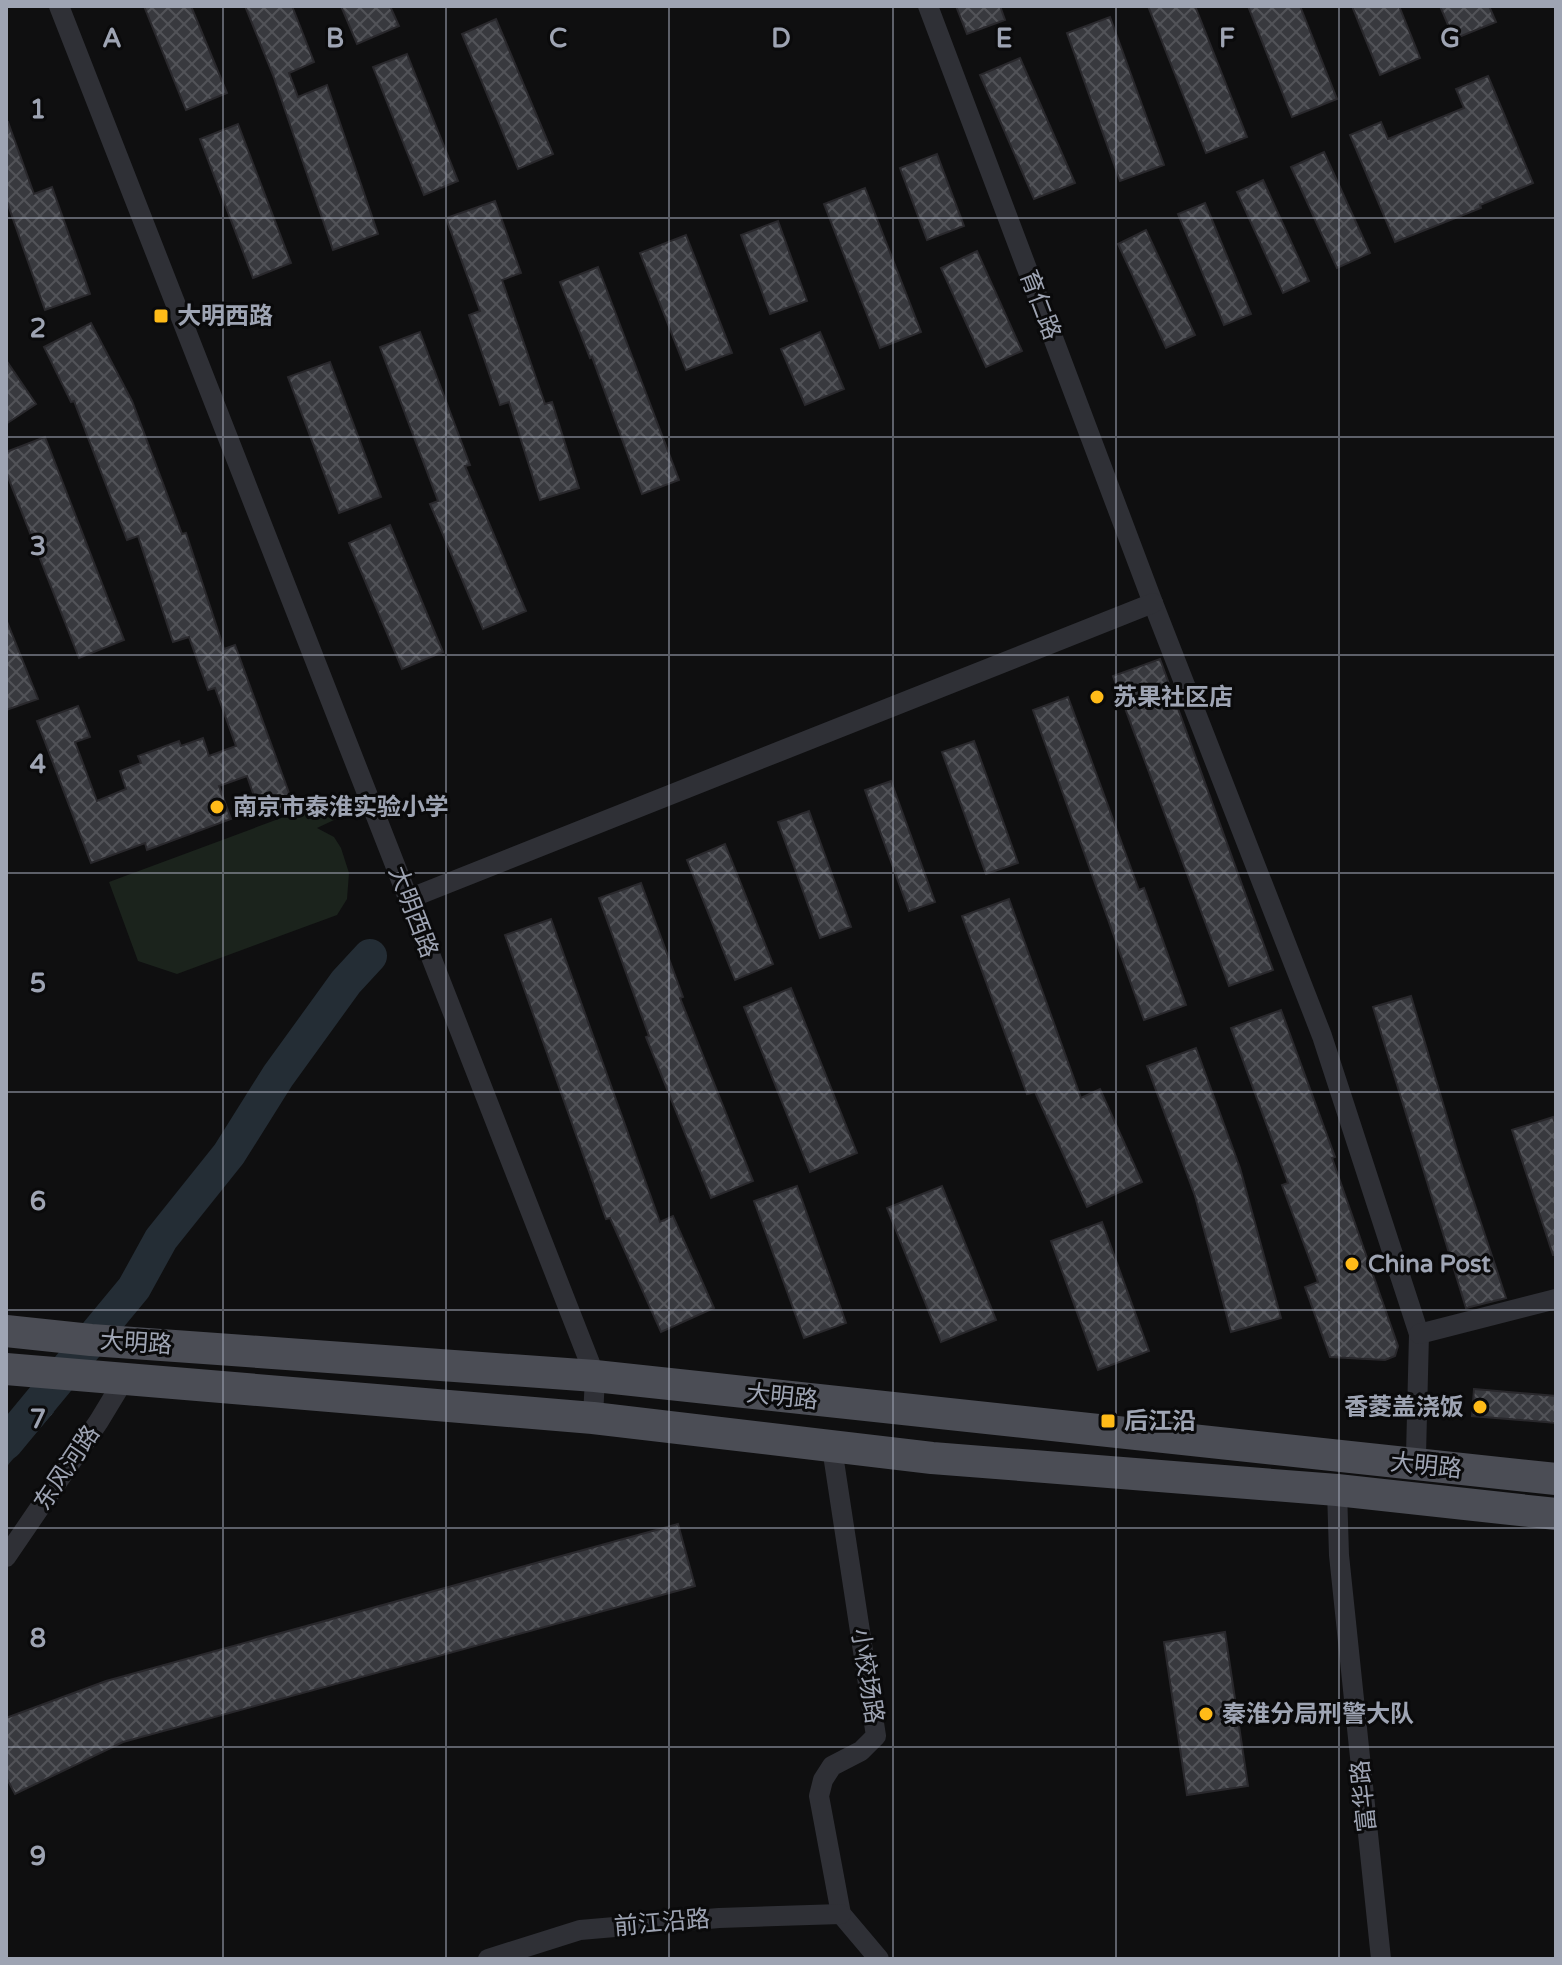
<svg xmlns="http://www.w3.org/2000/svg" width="1562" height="1965" font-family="'Varela Round','Noto Sans SC',sans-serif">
<defs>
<pattern id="water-rules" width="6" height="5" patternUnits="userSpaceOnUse" patternTransform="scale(2)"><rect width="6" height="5" fill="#242d35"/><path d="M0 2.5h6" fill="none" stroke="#404850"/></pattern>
<pattern id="building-cross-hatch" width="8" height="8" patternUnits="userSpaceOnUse" patternTransform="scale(2)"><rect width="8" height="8" fill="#38393e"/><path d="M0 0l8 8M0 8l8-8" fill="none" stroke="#525358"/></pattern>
</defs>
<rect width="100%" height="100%" fill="#0f0f10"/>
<path fill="#1b231c" d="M327,801l7,19 -17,8 17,9 7,11 8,25 -2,26 -10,16 -160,59 -39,-13 -29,-79z"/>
<path fill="url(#water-rules)" d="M47,1407l7,5 -48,55v-37l23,-17z"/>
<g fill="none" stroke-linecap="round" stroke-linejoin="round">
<path stroke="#242d35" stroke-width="34" d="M6,1443l128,-155 27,-49 68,-85 49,-78 68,-94 24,-26"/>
</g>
<g fill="url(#building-cross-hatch)" stroke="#29282c" stroke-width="2">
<path d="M144,6h47l36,87 -41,17z"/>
<path d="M245,6h47l22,56 -25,11 9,24 29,-12 51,149 -45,16 -60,-175z"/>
<path d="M341,6h49l9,20 -42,18z"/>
<path d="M956,6h44l5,14 -38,14z"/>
<path d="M1148,6h47l52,131 -41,16z"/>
<path d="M1248,6h52l37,93 -45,18z"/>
<path d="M1352,6h47l21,52 -40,17z"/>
<path d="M1440,6h49l7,16 -42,17z"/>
<path d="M1110,17l54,148 -44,16 -53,-148z"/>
<path d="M496,19l57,135 -35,15 -56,-135z"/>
<path d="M407,54l51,127 -34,14 -51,-128z"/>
<path d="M1020,58l55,125 -41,16 -54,-124z"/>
<path d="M1488,76l45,107 -53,22 1,3 -86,34 -45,-107 31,-13 7,17 76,-31 -8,-19z"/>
<path d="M6,122h2l26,72 18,-7 38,107 -45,16 -39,-111z"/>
<path d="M238,124l53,139 -38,15 -53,-139z"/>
<path d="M1324,152l46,101 -33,15 -46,-101z"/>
<path d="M937,154l27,72 -37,14 -27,-72z"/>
<path d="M1263,180l46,101 -26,12 -46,-101z"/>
<path d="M865,188l56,144 -41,16 -56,-144z"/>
<path d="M495,201l26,72 -19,7 43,124 7,-2 27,86 -39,12 -31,-98 -9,3 -31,-90 11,-4 -34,-93z"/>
<path d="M1205,203l46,111 -27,11 -46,-111z"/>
<path d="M778,221l29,80 -37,13 -29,-79z"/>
<path d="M1146,230l49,105 -29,13 -48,-104z"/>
<path d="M686,235l46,118 -46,17 -46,-117z"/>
<path d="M977,251l45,100 -36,16 -45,-99z"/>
<path d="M598,267l81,213 -37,14 -50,-137 -2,1 -30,-76z"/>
<path d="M91,323l41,78 50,133 4,-1 38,116 11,-4 58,159 -32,12 -14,-40 -28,10 12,33 -84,31 -2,-7 -54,20 -54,-142 41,-15 12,31 -15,5 22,59 29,-12 -6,-18 21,-8 -3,-7 41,-15 2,5 22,-8 6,18 27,-10 -21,-58 -7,2 -19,-53 -16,5 -35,-106 -11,4 -53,-139 -3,1 -27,-55z"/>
<path d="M420,332l50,133 -5,1 61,145 -43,18 -53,-125 8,-3 -58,-154z"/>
<path d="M820,332l24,57 -39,16 -24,-56z"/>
<path d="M6,360l30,44 -30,20z"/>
<path d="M330,362l51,135 -42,16 -51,-136z"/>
<path d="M45,437l79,203 -45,18 -73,-186v-20z"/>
<path d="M390,525l53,127 -41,17 -53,-126z"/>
<path d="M6,619l32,80 -32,11z"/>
<path d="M1160,659l113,311 -44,16 -116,-310z"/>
<path d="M1068,697l71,193 5,-2 42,117 -42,15 -111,-310z"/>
<path d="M974,741l44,122 -32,11 -44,-122z"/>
<path d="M891,781l44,121 -26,9 -44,-121z"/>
<path d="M809,811l42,116 -31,11 -42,-116z"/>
<path d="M725,844l48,120 -38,16 -48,-120z"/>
<path d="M641,883l42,114 -3,1 73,183 -42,17 -65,-161 3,-1 -50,-138z"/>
<path d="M1009,899l72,199 19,-9 42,93 -55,25 -52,-115 -8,2 -65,-178z"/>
<path d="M551,919l109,303 13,-6 41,92 -53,24 -51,-114 -4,1 -101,-284z"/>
<path d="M791,988l66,165 -47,19 -66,-165z"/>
<path d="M1411,996l48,161 47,141 -40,10 -93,-301z"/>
<path d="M1281,1010l54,147 -3,1 66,188 -3,10 -10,4 -55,-3 -25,-70 13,-5 -36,-97 6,-2 -57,-155z"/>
<path d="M1196,1048l44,120 41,150 -50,14 -36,-136 -48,-130z"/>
<path d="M1553,1117l3,10v128h-3l-41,-125z"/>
<path d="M797,1186l49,137 -42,15 -50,-137z"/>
<path d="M942,1186l54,134 -55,22 -54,-134z"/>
<path d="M1102,1222l47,129 -51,19 -47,-129z"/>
<path d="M1474,1389l82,7v27l-84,-7z"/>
<path d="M678,1524l17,62 -572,156 -108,52 -9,-17v-59l100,-37z"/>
<path d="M1225,1632l23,154 -61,9 -23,-153z"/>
</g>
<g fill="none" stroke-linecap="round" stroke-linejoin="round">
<g stroke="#2f3036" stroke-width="20">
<path d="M59,6l536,1370 -2,42"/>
<path d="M928,6l225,597 169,433 97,298 -3,121 2,10"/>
<path d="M408,899l745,-296"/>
<path d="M1419,1334l137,-35"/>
<path d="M832,1448l44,288 -15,15 -29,15 -9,14 -4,16 22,118 38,45"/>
<path d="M1337,1490l2,65 42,404"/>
<path d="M6,1557l93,-136 26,-43"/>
<path d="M488,1959l92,-29 139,-12 122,-4"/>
</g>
<g stroke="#4b4d55" stroke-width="32">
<path d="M6,1331l85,9 504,36 961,103"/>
<path d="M6,1369l587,49 339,40 405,32 219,24"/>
</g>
</g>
<path fill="none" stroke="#9ea4b3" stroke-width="2" stroke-opacity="0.55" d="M223,6v1953M446,6v1953M669,6v1953M893,6v1953M1116,6v1953M1339,6v1953M6,218h1550M6,437h1550M6,655h1550M6,873h1550M6,1092h1550M6,1310h1550M6,1528h1550M6,1747h1550"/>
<g fill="#ffbb18" stroke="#0a0a0b" stroke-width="3">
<rect x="153" y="308" width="16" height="16" rx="4"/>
<circle cx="1097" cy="697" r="8"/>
<circle cx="217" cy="807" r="8"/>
<circle cx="1352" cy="1264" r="8"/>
<circle cx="1480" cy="1407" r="8"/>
<rect x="1100" y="1413" width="16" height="16" rx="4"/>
<circle cx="1206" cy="1714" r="8"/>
</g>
<g text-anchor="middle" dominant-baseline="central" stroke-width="6" stroke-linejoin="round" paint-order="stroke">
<g font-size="24" fill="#9ea4b3" stroke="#0a0a0b">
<text transform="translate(1040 305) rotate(69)">育仁路</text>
<text transform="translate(413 912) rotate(69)">大明西路</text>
<text transform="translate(136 1343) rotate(4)">大明路</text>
<text transform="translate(782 1397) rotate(6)">大明路</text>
<text transform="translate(1426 1466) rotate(6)">大明路</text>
<text transform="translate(67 1468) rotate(-56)">东风河路</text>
<text transform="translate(867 1676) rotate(81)">小校场路</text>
<text transform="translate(1364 1796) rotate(-96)">富华路</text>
<text transform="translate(662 1923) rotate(-5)">前江沿路</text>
</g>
<g font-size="24" font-weight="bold" fill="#9ea4b3" stroke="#0a0a0b" text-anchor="start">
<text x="177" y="316">大明西路</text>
<text x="1113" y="697">苏果社区店</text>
<text x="233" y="807">南京市泰淮实验小学</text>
<text x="1368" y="1264">China Post</text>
<text x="1464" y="1407" text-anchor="end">香菱盖浇饭</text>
<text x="1124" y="1421">后江沿</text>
<text x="1222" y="1714">秦淮分局刑警大队</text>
</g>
</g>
<g font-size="26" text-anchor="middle" font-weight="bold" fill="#9ea4b3" stroke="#0a0a0b" stroke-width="6" stroke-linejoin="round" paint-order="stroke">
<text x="112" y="47">A</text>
<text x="335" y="47">B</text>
<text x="558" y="47">C</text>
<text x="781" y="47">D</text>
<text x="1004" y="47">E</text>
<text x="1227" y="47">F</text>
<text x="1450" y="47">G</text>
<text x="38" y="118">1</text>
<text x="38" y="337">2</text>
<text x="38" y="555">3</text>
<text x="38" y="773">4</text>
<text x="38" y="992">5</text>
<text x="38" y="1210">6</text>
<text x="38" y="1428">7</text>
<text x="38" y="1647">8</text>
<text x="38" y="1865">9</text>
</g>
<rect width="1562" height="1965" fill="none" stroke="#9ea4b3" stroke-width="16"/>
</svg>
